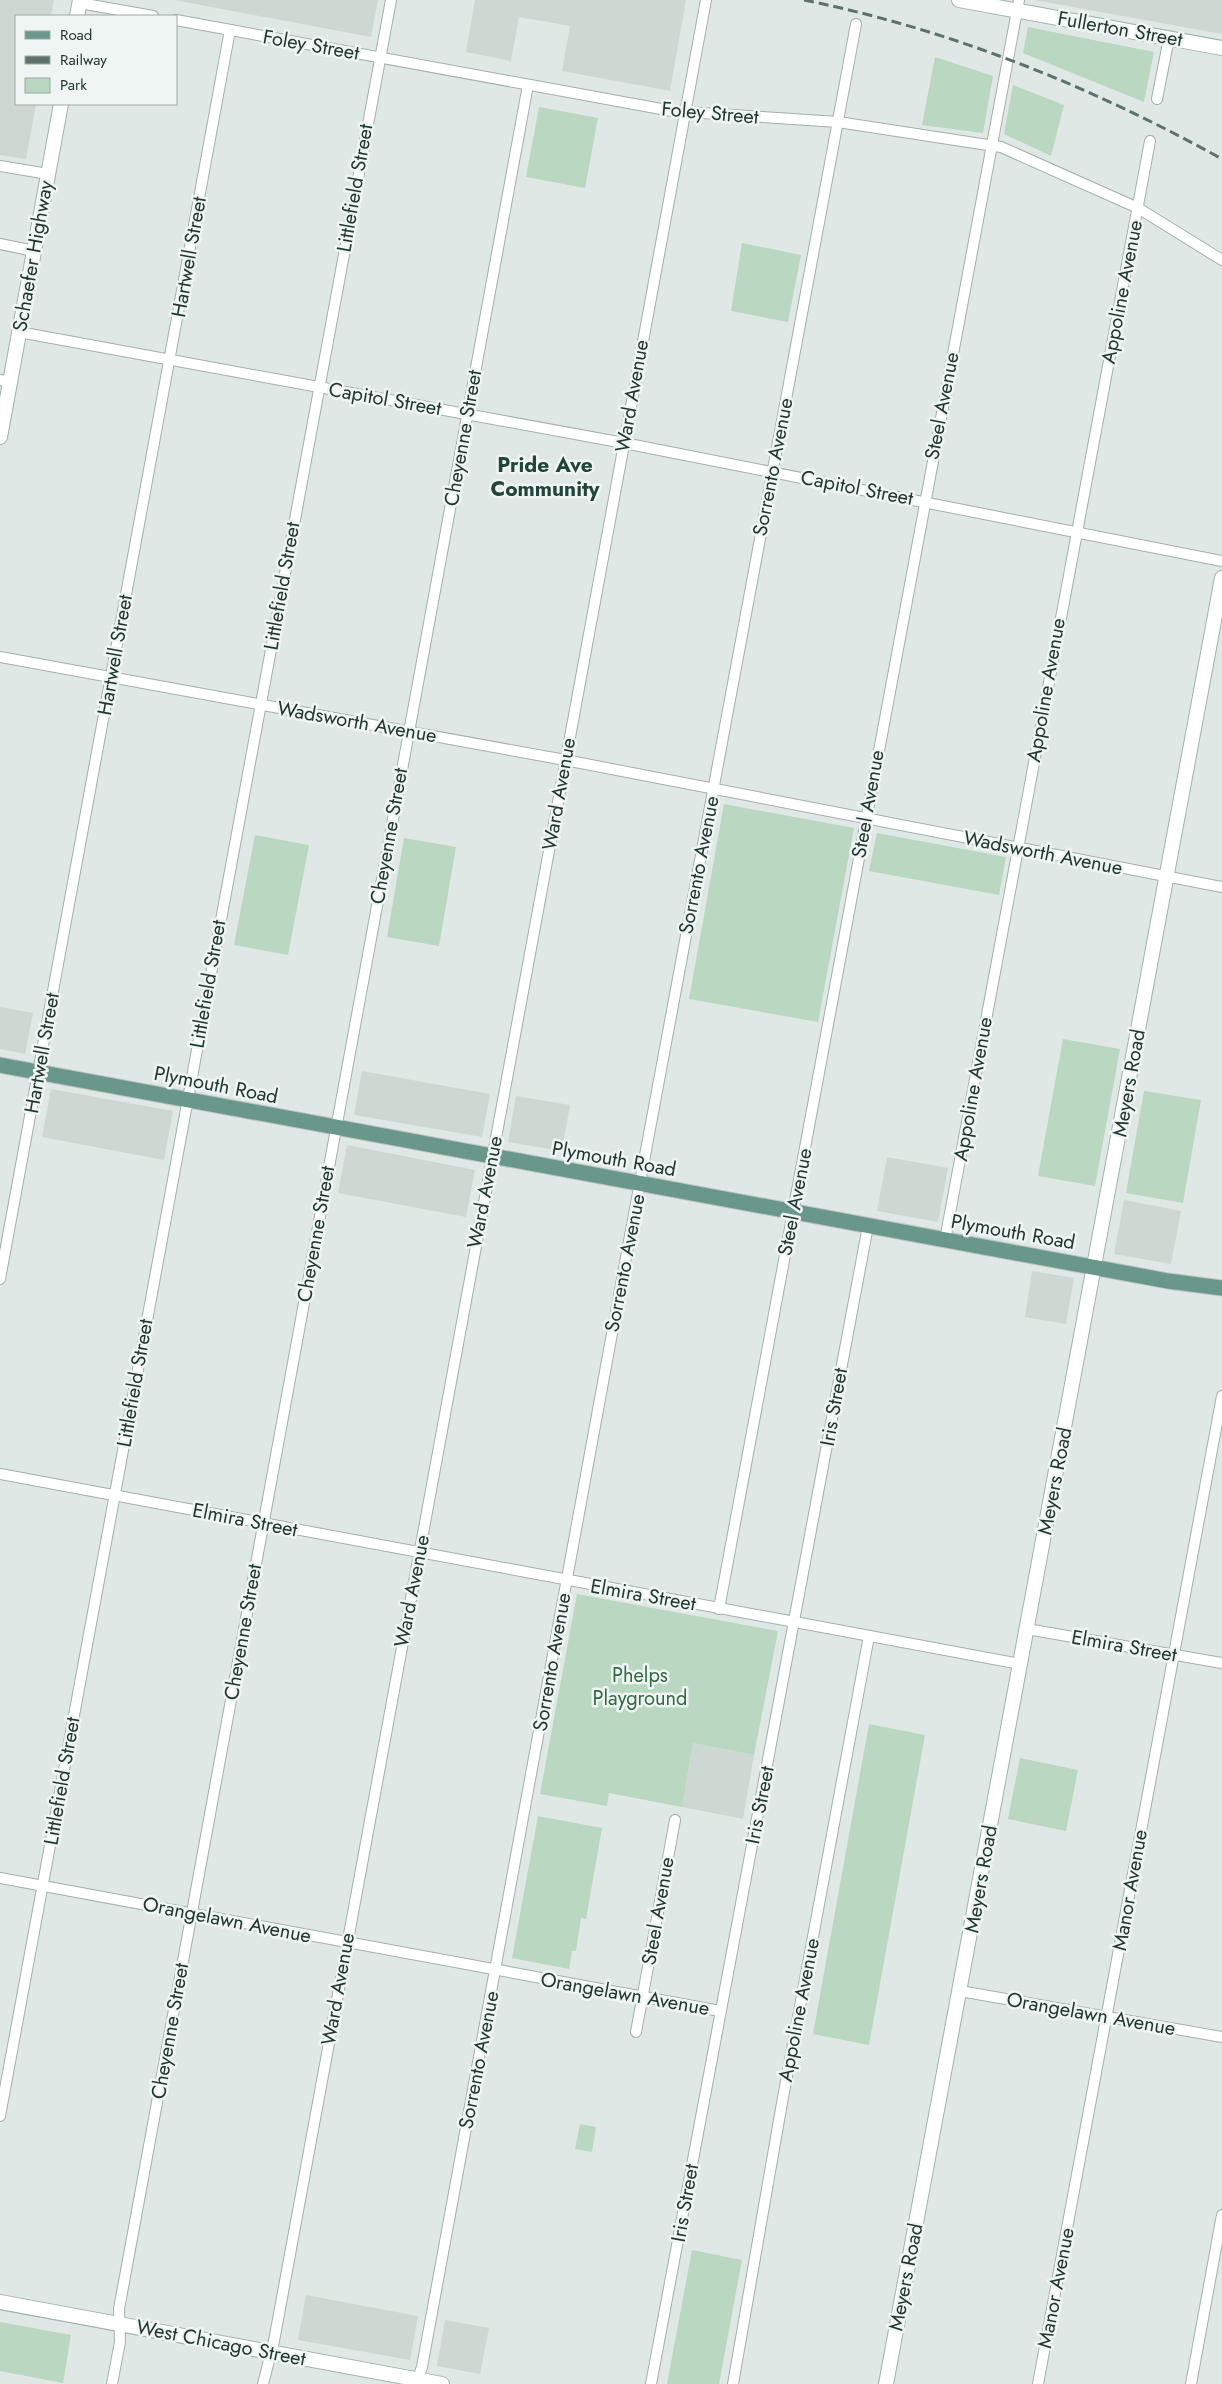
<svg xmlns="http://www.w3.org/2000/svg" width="1222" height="2384" font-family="Jost,sans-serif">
<rect width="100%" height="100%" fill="#dfe8e4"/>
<g fill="#ced8d3">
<path d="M0,0h54l-3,16h-35v88h20l-10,55 -26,-4z"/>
<path d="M174,0h204l-7,37z"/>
<path d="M475,0h211l-16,91 -108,-20 8,-45 -51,-9 -8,44 -45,-9z"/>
<path d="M1034,0h188v34z"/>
<path d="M0,1007l33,6 -8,41 -25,-5z"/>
<path d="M362,1071l128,23 -8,43 -128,-22z"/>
<path d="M51,1089l122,22 -9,49 -122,-23z"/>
<path d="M516,1096l54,9 -8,46 -54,-9z"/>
<path d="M347,1145l128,25 -9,47 -128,-24z"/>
<path d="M887,1157l61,11 -10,54 -61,-11z"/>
<path d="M1124,1200l57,11 -10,53 -57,-10z"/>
<path d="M1032,1271l42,7 -8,46 -41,-7z"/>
<path d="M693,1743l61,12 -11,64 -61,-12z"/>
<path d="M306,2295l112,21 -8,44 -112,-20z"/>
<path d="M445,2320l44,8 -9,46 -43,-8z"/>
</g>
<g fill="#bad7c1">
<path d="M1028,27l126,25 -10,50 -121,-49z"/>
<path d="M935,57l58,19 -10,57 -61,-8z"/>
<path d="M1013,85l51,20 -13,51 -47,-22z"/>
<path d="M539,107l59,11 -13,70 -59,-11z"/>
<path d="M742,243l59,12 -13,67 -57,-11z"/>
<path d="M724,804l130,24 -36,194 -129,-23z"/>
<path d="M877,833l129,24 -7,38 -130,-24z"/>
<path d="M255,835l54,10 -21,110 -54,-10z"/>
<path d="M404,838l52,9 -17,99 -52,-9z"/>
<path d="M1063,1039l57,10 -25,137 -57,-10z"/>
<path d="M1144,1091l57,9 -18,103 -57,-10z"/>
<path d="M577,1594l201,37 -24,124 -61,-12 -11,64 -73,-14 -2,13 -67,-12z"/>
<path d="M869,1724l56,11 -56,310 -56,-11z"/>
<path d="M1020,1758l58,12 -12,61 -58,-12z"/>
<path d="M538,1816l64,12 -16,91 -5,-1 -5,33h-4l-3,18 -57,-11z"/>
<path d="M580,2124l16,3 -4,25 -17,-3z"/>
<path d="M692,2250l50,10 -23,124h-52z"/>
<path d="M0,2322l71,13 -8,48 -63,-12z"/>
</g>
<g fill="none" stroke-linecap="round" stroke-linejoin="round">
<g stroke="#a3afaa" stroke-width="12">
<g id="street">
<path d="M80,3l73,13"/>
<path d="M176,20l496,91 166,11 163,25 137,61 84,52"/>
<path d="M1157,99l12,-61"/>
<path d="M0,166l48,8"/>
<path d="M0,244l34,7"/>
<path d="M19,332l605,111 598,118"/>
<path d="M0,380l10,2"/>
<path d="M0,657l565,103 657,127"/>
<path d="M945,1240l205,-1099"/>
<path d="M0,1279l230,-1249"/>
<path d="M0,1474l1020,190"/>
<path d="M719,1609l300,-1609"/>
<path d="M1027,1629l195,34"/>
<path d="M0,1878l720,133"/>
<path d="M960,1991l262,46"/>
<path d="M636,2032l39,-212"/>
<path d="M0,2116l391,-2116"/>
<path d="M112,2384l8,-42 -1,-33 409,-2224"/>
<path d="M263,2384l11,-43 432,-2341"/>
<path d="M416,2384l6,-17 205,-1115 229,-1228"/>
<path d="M651,2384l217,-1158"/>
<path d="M733,2384l49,-281 87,-467"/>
<path d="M1038,2384l184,-988"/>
<path d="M1191,2384l31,-169"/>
</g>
</g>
<g stroke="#a0b3ab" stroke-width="16">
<g id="secondary">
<path d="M959,0l263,48"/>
<path d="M77,16l3,-16"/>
<path d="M0,437l61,-333"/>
<path d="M0,2302l442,82"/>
<path d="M886,2384l336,-1806"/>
</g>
</g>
<g stroke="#bdc3c1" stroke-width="17">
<path id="primary" d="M0,1065l1168,216 54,7"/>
</g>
<use href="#street" stroke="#fff" stroke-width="10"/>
<use href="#secondary" stroke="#fff" stroke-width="14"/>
<use href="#primary" stroke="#69988a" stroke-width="15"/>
<path stroke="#5d726b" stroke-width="3" stroke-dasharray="10 5" stroke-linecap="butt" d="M804,0c148,30 286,86 418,159"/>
</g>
<g text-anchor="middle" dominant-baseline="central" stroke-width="5" stroke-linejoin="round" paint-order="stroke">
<g font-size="20" fill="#223630" stroke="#eff5f2">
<text transform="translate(1120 29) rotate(10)">Fullerton Street</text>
<text transform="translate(311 45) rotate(10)">Foley Street</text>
<text transform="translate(710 113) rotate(5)">Foley Street</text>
<text transform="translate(355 188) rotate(-80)">Littlefield Street</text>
<text transform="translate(33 256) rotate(-80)">Schaefer Highway</text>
<text transform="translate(189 257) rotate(-80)">Hartwell Street</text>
<text transform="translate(1122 292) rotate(-79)">Appoline Avenue</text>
<text transform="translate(632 396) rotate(-80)">Ward Avenue</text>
<text transform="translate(385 399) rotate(10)">Capitol Street</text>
<text transform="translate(942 406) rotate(-79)">Steel Avenue</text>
<text transform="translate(463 438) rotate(-80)">Cheyenne Street</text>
<text transform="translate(773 467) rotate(-79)">Sorrento Avenue</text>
<text transform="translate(857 488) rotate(11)">Capitol Street</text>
<text transform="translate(282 586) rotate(-80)">Littlefield Street</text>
<text transform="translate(115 655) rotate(-80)">Hartwell Street</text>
<text transform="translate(1046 690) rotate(-80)">Appoline Avenue</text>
<text transform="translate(357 722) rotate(10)">Wadsworth Avenue</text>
<text transform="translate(559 794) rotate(-80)">Ward Avenue</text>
<text transform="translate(868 804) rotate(-80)">Steel Avenue</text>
<text transform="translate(389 836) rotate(-80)">Cheyenne Street</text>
<text transform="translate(1043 853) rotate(11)">Wadsworth Avenue</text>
<text transform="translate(699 865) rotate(-79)">Sorrento Avenue</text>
<text transform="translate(208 984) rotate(-80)">Littlefield Street</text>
<text transform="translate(42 1053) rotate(-80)">Hartwell Street</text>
<text transform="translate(1129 1083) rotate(-80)">Meyers Road</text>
<text transform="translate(216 1085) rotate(11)">Plymouth Road</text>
<text transform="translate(973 1089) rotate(-80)">Appoline Avenue</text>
<text transform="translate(614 1159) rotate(10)">Plymouth Road</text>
<text transform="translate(485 1192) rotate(-79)">Ward Avenue</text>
<text transform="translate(795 1202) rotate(-79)">Steel Avenue</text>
<text transform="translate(1013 1232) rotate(10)">Plymouth Road</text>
<text transform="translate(316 1234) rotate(-80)">Cheyenne Street</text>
<text transform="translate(625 1263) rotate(-79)">Sorrento Avenue</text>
<text transform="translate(135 1383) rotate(-80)">Littlefield Street</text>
<text transform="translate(834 1407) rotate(-80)">Iris Street</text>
<text transform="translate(1055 1481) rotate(-79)">Meyers Road</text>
<text transform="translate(245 1520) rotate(11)">Elmira Street</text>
<text transform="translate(412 1591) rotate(-79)">Ward Avenue</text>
<text transform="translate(643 1595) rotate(10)">Elmira Street</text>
<text transform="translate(243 1632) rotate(-80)">Cheyenne Street</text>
<text transform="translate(1124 1646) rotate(10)">Elmira Street</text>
<text transform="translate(552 1662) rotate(-80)">Sorrento Avenue</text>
<text transform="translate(62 1781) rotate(-80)">Littlefield Street</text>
<text transform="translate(760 1805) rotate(-79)">Iris Street</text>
<text transform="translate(981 1879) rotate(-80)">Meyers Road</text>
<text transform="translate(1130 1890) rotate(-80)">Manor Avenue</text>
<text transform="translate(658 1911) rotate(-80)">Steel Avenue</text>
<text transform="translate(227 1920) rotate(11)">Orangelawn Avenue</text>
<text transform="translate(338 1989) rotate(-80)">Ward Avenue</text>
<text transform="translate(625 1994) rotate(10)">Orangelawn Avenue</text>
<text transform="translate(799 2010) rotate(-79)">Appoline Avenue</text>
<text transform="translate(1091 2014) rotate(10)">Orangelawn Avenue</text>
<text transform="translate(170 2031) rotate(-80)">Cheyenne Street</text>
<text transform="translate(479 2060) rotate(-79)">Sorrento Avenue</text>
<text transform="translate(685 2203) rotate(-80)">Iris Street</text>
<text transform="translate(906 2277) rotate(-79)">Meyers Road</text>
<text transform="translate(1056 2288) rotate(-79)">Manor Avenue</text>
<text transform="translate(221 2343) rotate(11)">West Chicago Street</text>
</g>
<g font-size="20" fill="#326844" stroke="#eff5f2">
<text x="640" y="1675">Phelps<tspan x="640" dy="23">Playground</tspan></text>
</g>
<g font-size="21" font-weight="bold" fill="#21453a" stroke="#eff5f2">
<text x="545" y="465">Pride Ave<tspan x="545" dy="24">Community</tspan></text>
</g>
</g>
<rect x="15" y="15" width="162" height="90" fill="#eff5f2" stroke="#9da9a4"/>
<rect x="25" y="31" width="25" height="8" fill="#69988a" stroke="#9da9a4"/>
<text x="60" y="40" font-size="15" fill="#223630">Road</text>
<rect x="25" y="56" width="25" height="8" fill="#5d726b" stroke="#9da9a4"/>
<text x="60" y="65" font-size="15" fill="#223630">Railway</text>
<rect x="25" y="78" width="25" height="15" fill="#bad7c1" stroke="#9da9a4"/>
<text x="60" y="90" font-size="15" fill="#223630">Park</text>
</svg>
